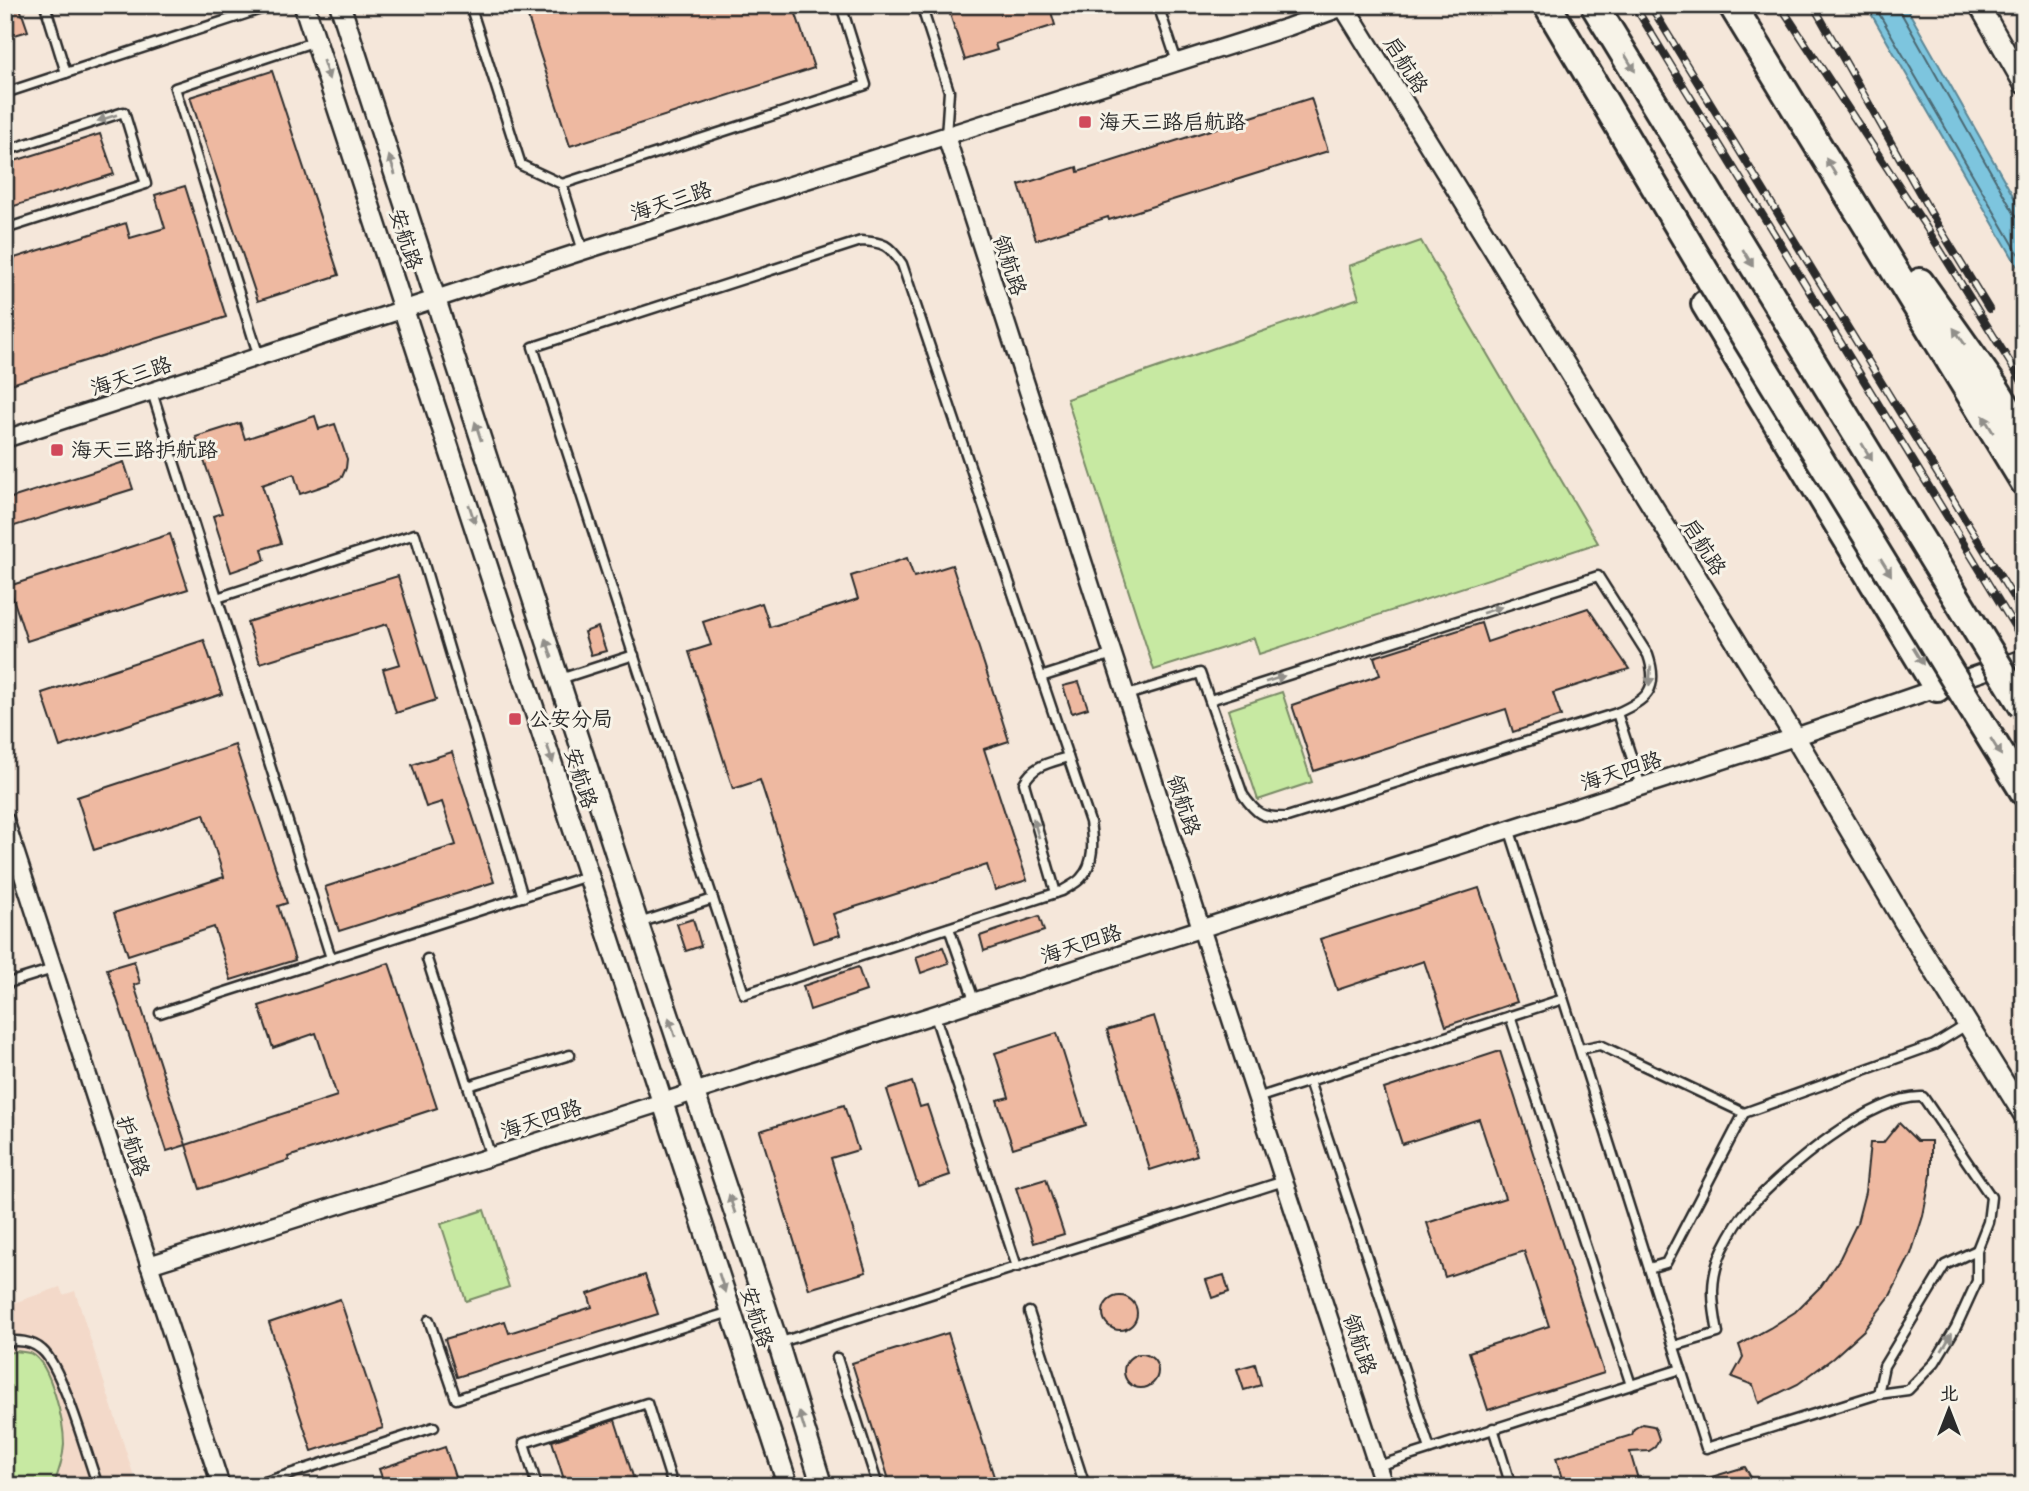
<svg xmlns="http://www.w3.org/2000/svg" width="2029" height="1491" font-family="'Comic Neue','LXGW WenKai TC',sans-serif">
<rect width="100%" height="100%" fill="#f5e7da"/>
<filter id="ink" filterUnits="userSpaceOnUse"><feTurbulence type="fractalNoise" baseFrequency=".0143" numOctaves="2"/><feDisplacementMap in="SourceGraphic" scale="14" xChannelSelector="R" yChannelSelector="G"/><feConvolveMatrix kernelMatrix="1 2 1 2 8 2 1 2 1" color-interpolation-filters="sRGB"/></filter>
<g filter="url(#ink)">
<path fill="#f3d9c9" d="M60,1287l3,8 12,-4 62,195h-132v-180z"/>
<g fill="#c7e9a2" stroke="#798a66" stroke-width="2">
<path d="M1421,241l177,302 -339,111 -5,-16 -100,32 -87,-271 292,-101 -10,-32z"/>
<path d="M1282,692l30,90 -54,18 -30,-90z"/>
<path d="M484,1210l25,77 -43,14 -25,-77z"/>
<path d="M16,1351c5,1 12,1 16,3 19,10 32,69 32,90 -1,15 -5,28 -11,42h-48v-132z"/>
</g>
<path fill="#7dc5de" stroke="#5c8796" stroke-width="2" d="M1866,5h39l119,210v62z"/>
<g fill="none" stroke-linecap="round" stroke-linejoin="round">
<g stroke="#4c6973" stroke-width="2">
<path d="M1874,5l150,258"/>
<path d="M1899,5l1,6 114,202 4,4h6"/>
</g>
</g>
<g fill="#eeb9a1" stroke="#2b2b2b" stroke-width="2">
<path d="M5,5h14l9,26 -23,7z"/>
<path d="M524,5h269l21,63 -244,78z"/>
<path d="M947,5h102l6,20 -60,19 2,6 -32,10z"/>
<path d="M272,71l67,204 -81,26 -68,-204z"/>
<path d="M1311,98l17,53 -219,69 -1,-3 -72,23 -17,-55 58,-18 1,5z"/>
<path d="M100,134l14,40 -109,35v-45z"/>
<path d="M185,186l41,131 -221,69v-125l121,-38 4,15 35,-10 -10,-33z"/>
<path d="M315,416l4,13 16,-5 12,35 -1,9 -4,9 -10,6 -32,11 -6,-20 -32,11 19,58 -19,6 3,11 -34,12 -18,-56 9,-3 -26,-76 44,-14 5,16z"/>
<path d="M124,462l9,27 -128,40v-29z"/>
<path d="M170,534l18,55 -161,52 -18,-55z"/>
<path d="M907,558l7,19 38,-12 57,176 -25,8 43,131 -32,10 -8,-25 -154,49 7,21 -27,8 -53,-163 -27,9 -44,-137 22,-7 -8,-23 59,-19 8,24 88,-28 -7,-23z"/>
<path d="M398,576l38,124 -40,13 -13,-44 17,-5 -13,-40 -127,39 -13,-41z"/>
<path d="M1588,608l41,61 -76,24 8,23 -48,16 -7,-23 -192,62 -22,-66 88,-30 -6,-18 107,-34 6,19z"/>
<path d="M598,627l8,24 -15,4 -7,-23z"/>
<path d="M204,640l18,54 -162,53 -18,-54z"/>
<path d="M1079,682l9,26 -16,5 -9,-27z"/>
<path d="M235,745l52,158 -9,3 17,54 -64,20 -17,-53 -86,28 -14,-42 110,-36 -20,-63 -110,36 -17,-53z"/>
<path d="M452,752l42,130 -155,49 -14,-44 131,-42 -14,-43 -16,5 -14,-42z"/>
<path d="M1479,888l38,114 -71,24 -22,-65 -87,29 -17,-51z"/>
<path d="M1039,916l5,15 -60,20 -4,-15z"/>
<path d="M693,919l8,27 -15,5 -9,-27z"/>
<path d="M943,947l6,16 -28,10 -5,-16z"/>
<path d="M134,961l6,22 -6,2 52,160 -19,6 -60,-182z"/>
<path d="M389,963l48,145 -149,49 1,3 -89,29 -14,-44 151,-49 -21,-63 -43,15 -14,-42z"/>
<path d="M858,967l8,24 -56,19 -7,-24z"/>
<path d="M1154,1016l43,139 -47,15 -43,-140z"/>
<path d="M1057,1033l29,92 -73,23 -16,-48 12,-3 -14,-44z"/>
<path d="M1500,1051l104,322 -116,37 -19,-58 80,-26 -25,-75 -79,26 -18,-54 78,-25 -26,-79 -77,25 -18,-55z"/>
<path d="M912,1082l8,25 7,-2 23,70 -32,11 -31,-96z"/>
<path d="M844,1105l14,45 -27,8 35,114 -57,17 -49,-158z"/>
<path d="M1899,1123l18,18h14v34l-8,41 -12,38 -21,42 -26,34 -31,28 -35,26 -39,19 -6,-18 -21,-8 11,-20 -4,-12 31,-17 25,-16 26,-26 19,-28 17,-35 8,-31 5,-49h13z"/>
<path d="M1046,1179l18,55 -30,9 -18,-55z"/>
<path d="M645,1275l13,39 -201,63 -12,-38 60,-18 4,12 83,-26 -4,-13z"/>
<path d="M1224,1275l5,17 -17,6 -6,-18z"/>
<circle cx="1120" cy="1313" r="17"/>
<path d="M340,1299l43,129 -71,23 -43,-128z"/>
<path d="M948,1333l49,153h-106l-39,-123z"/>
<circle cx="1141" cy="1371" r="17"/>
<path d="M1255,1364l6,21 -17,5 -7,-21z"/>
<path d="M615,1420l21,66h-70l-14,-45z"/>
<path d="M1642,1424l11,2 3,4 3,9 -4,8 -6,4 -19,1 10,34h-76l-8,-28 76,-23 2,-6z"/>
<path d="M445,1447l13,39h-35l-1,-5 -16,5h-21l-6,-17z"/>
<path d="M1745,1467l11,19h-60l-1,-4z"/>
</g>
<g fill="none" stroke-linecap="round" stroke-linejoin="round">
<g stroke="#2b2b2b" stroke-width="13">
<g id="service">
<path d="M45,5l21,68"/>
<path d="M470,5l51,160 41,19 21,67"/>
<path d="M921,5l28,86 -3,45"/>
<path d="M1158,5l19,57"/>
<path d="M5,93l268,-88"/>
<path d="M5,151l119,-39 22,72 -141,45"/>
<path d="M562,184l304,-99 -25,-80"/>
<path d="M861,241c23,1 28,4 41,23l188,558c3,19 5,41 -9,56 -4,5 -13,9 -19,13l-318,103 -211,-647z"/>
<path d="M259,357l-84,-269 141,-47"/>
<path d="M152,392l179,566"/>
<path d="M217,598l198,-64 108,363"/>
<path d="M1041,677l72,-23"/>
<path d="M560,679l74,-24"/>
<path d="M1127,695l73,-22 43,122c14,20 19,23 44,22l330,-104 24,73"/>
<path d="M1210,700l388,-124 50,79c12,35 -2,45 -31,58"/>
<path d="M1509,828l197,620 172,-54 30,-4 27,-28 21,-35 21,-46v-31l11,-28 3,-25 -68,-100c-52,-2 -140,73 -174,111 -10,11 -19,27 -26,41 -14,30 -11,52 -5,84l-44,13"/>
<path d="M1056,893l-32,-110c9,-18 25,-20 44,-26"/>
<path d="M639,923l74,-24"/>
<path d="M949,928l25,72"/>
<path d="M427,959l64,198"/>
<path d="M5,984l48,-15"/>
<path d="M160,1013l427,-137"/>
<path d="M934,1013l83,254"/>
<path d="M1510,1016l121,369"/>
<path d="M1580,1049l20,-4 144,68 -78,150 -17,5"/>
<path d="M1309,1081l121,368"/>
<path d="M468,1086l102,-31"/>
<path d="M1257,1098l306,-99"/>
<path d="M1744,1113l190,-68 34,-21"/>
<path d="M1029,1312l56,174"/>
<path d="M429,1320l27,79 274,-87"/>
<path d="M5,1342c12,-2 27,-1 37,8 21,18 45,106 56,136"/>
<path d="M778,1343l506,-162"/>
<path d="M837,1358l41,128"/>
<path d="M1878,1394l6,-28 61,-101 32,-15"/>
<path d="M1493,1428l18,58"/>
<path d="M1378,1466l303,-97"/>
<path d="M253,1486l181,-59"/>
<path d="M537,1486l-13,-43 123,-40 26,83"/>
</g>
</g>
<g stroke="#2b2b2b" stroke-width="21">
<g id="minor">
<path d="M946,136l255,792 183,558"/>
<path d="M5,439l578,-188 705,-224 61,-22"/>
<path d="M5,820l216,666"/>
<path d="M149,1265l514,-163 1132,-365 229,-79"/>
</g>
</g>
<g stroke="#2b2b2b" stroke-width="24">
<g id="tertiary">
<path d="M304,5l484,1481"/>
<path d="M340,5l298,918 140,420 44,143"/>
<path d="M1343,5l452,732 108,183 121,195"/>
<path d="M1979,5l45,79"/>
</g>
</g>
<g stroke="#2b2b2b" stroke-width="32">
<g id="trunk">
<path d="M1732,5l292,477"/>
<path d="M1920,282l75,106 29,46"/>
<path d="M1705,304l232,384"/>
<path d="M1969,703l55,89"/>
</g>
</g>
<use href="#service" stroke="#f7f3e8" stroke-width="8"/>
<use href="#minor" stroke="#f7f3e8" stroke-width="16"/>
<use href="#tertiary" stroke="#f7f3e8" stroke-width="19"/>
<use href="#trunk" stroke="#f7f3e8" stroke-width="26"/>
<g stroke="#2b2b2b" stroke-width="8">
<g id="rail">
<path d="M1634,5l390,637"/>
<path d="M1650,5l374,610"/>
<path d="M1780,5l146,222 98,158"/>
<path d="M1813,5l123,217 53,87"/>
</g>
</g>
<use href="#rail" stroke="#f7f3e8" stroke-width="5" stroke-dasharray="16" stroke-linecap="butt"/>
<g stroke="#2b2b2b" stroke-width="32" stroke-linecap="butt">
<g id="trunk-bridge">
<path d="M1547,5l165,278 257,420"/>
<path d="M1594,5l430,703"/>
</g>
</g>
<use href="#trunk-bridge" stroke="#f7f3e8" stroke-width="26"/>
</g>
<defs><path id="oneway-solid" d="M-6-.8H1V-3.2L6.5 0L1 3.2V.8H-6Z" transform="scale(1.75)"/></defs>
<g fill="#918f8a">
<use href="#oneway-solid" transform="translate(1630 63) rotate(59)"/>
<use href="#oneway-solid" transform="translate(326 70) rotate(72)"/>
<use href="#oneway-solid" transform="translate(107 118) rotate(162)"/>
<use href="#oneway-solid" transform="translate(392 165) rotate(-108)"/>
<use href="#oneway-solid" transform="translate(1831 167) rotate(-121)"/>
<use href="#oneway-solid" transform="translate(1748 258) rotate(59)"/>
<use href="#oneway-solid" transform="translate(1959 336) rotate(-125)"/>
<use href="#oneway-solid" transform="translate(1988 424) rotate(-121)"/>
<use href="#oneway-solid" transform="translate(478 431) rotate(-108)"/>
<use href="#oneway-solid" transform="translate(1867 452) rotate(59)"/>
<use href="#oneway-solid" transform="translate(472 514) rotate(72)"/>
<use href="#oneway-solid" transform="translate(1886 567) rotate(58)"/>
<use href="#oneway-solid" transform="translate(1492 610) rotate(-18)"/>
<use href="#oneway-solid" transform="translate(549 648) rotate(-108)"/>
<use href="#oneway-solid" transform="translate(1918 656) rotate(59)"/>
<use href="#oneway-solid" transform="translate(1650 676) rotate(94)"/>
<use href="#oneway-solid" transform="translate(1275 679) rotate(-18)"/>
<use href="#oneway-solid" transform="translate(1996 747) rotate(58)"/>
<use href="#oneway-solid" transform="translate(550 754) rotate(72)"/>
<use href="#oneway-solid" transform="translate(1036 828) rotate(-107)"/>
<use href="#oneway-solid" transform="translate(672 1027) rotate(-108)"/>
<use href="#oneway-solid" transform="translate(732 1204) rotate(-108)"/>
<use href="#oneway-solid" transform="translate(722 1283) rotate(72)"/>
<use href="#oneway-solid" transform="translate(1947 1342) rotate(-59)"/>
<use href="#oneway-solid" transform="translate(802 1421) rotate(-107)"/>
</g>
</g>
<g fill="#d1495b" stroke="#f7f3e8" stroke-width="2.5">
<rect x="1078" y="115" width="14" height="14" rx="3.5"/>
<rect x="50" y="443" width="14" height="14" rx="3.5"/>
<rect x="508" y="712" width="14" height="14" rx="3.5"/>
</g>
<g text-anchor="middle" dominant-baseline="central" stroke-width="6" stroke-linejoin="round" paint-order="stroke">
<g font-size="21" fill="#2b2b2b" stroke="#f7f3e8">
<text transform="translate(1406 65) rotate(58)">启航路</text>
<text transform="translate(671 201) rotate(-18)">海天三路</text>
<text transform="translate(406 239) rotate(72)">安航路</text>
<text transform="translate(1010 265) rotate(72)">领航路</text>
<text transform="translate(131 376) rotate(-18)">海天三路</text>
<text transform="translate(1704 547) rotate(58)">启航路</text>
<text transform="translate(1621 771) rotate(-18)">海天四路</text>
<text transform="translate(581 778) rotate(72)">安航路</text>
<text transform="translate(1184 805) rotate(72)">领航路</text>
<text transform="translate(1081 944) rotate(-18)">海天四路</text>
<text transform="translate(541 1119) rotate(-18)">海天四路</text>
<text transform="translate(133 1146) rotate(72)">护航路</text>
<text transform="translate(757 1317) rotate(72)">安航路</text>
<text transform="translate(1360 1344) rotate(72)">领航路</text>
</g>
<g font-size="21" fill="#2b2b2b" stroke="#f7f3e8" text-anchor="start">
<text x="1099" y="122">海天三路启航路</text>
<text x="71" y="450">海天三路护航路</text>
<text x="529" y="719">公安分局</text>
</g>
</g>
<rect width="2029" height="1491" fill="none" stroke="#f7f3e8" stroke-width="28"/>
<rect x="14" y="14" width="2001" height="1463" fill="none" stroke="#2b2b2b" stroke-width="2.5" filter="url(#ink)"/>
<g transform="translate(1949 1410)" stroke="#f7f3e8" stroke-width="5" paint-order="stroke">
<path d="M0-5L12 26L0 18L-12 26Z" fill="#2b2b2b"/>
<text y="-10" font-size="19" font-weight="bold" text-anchor="middle" fill="#2b2b2b">北</text>
</g>
</svg>
